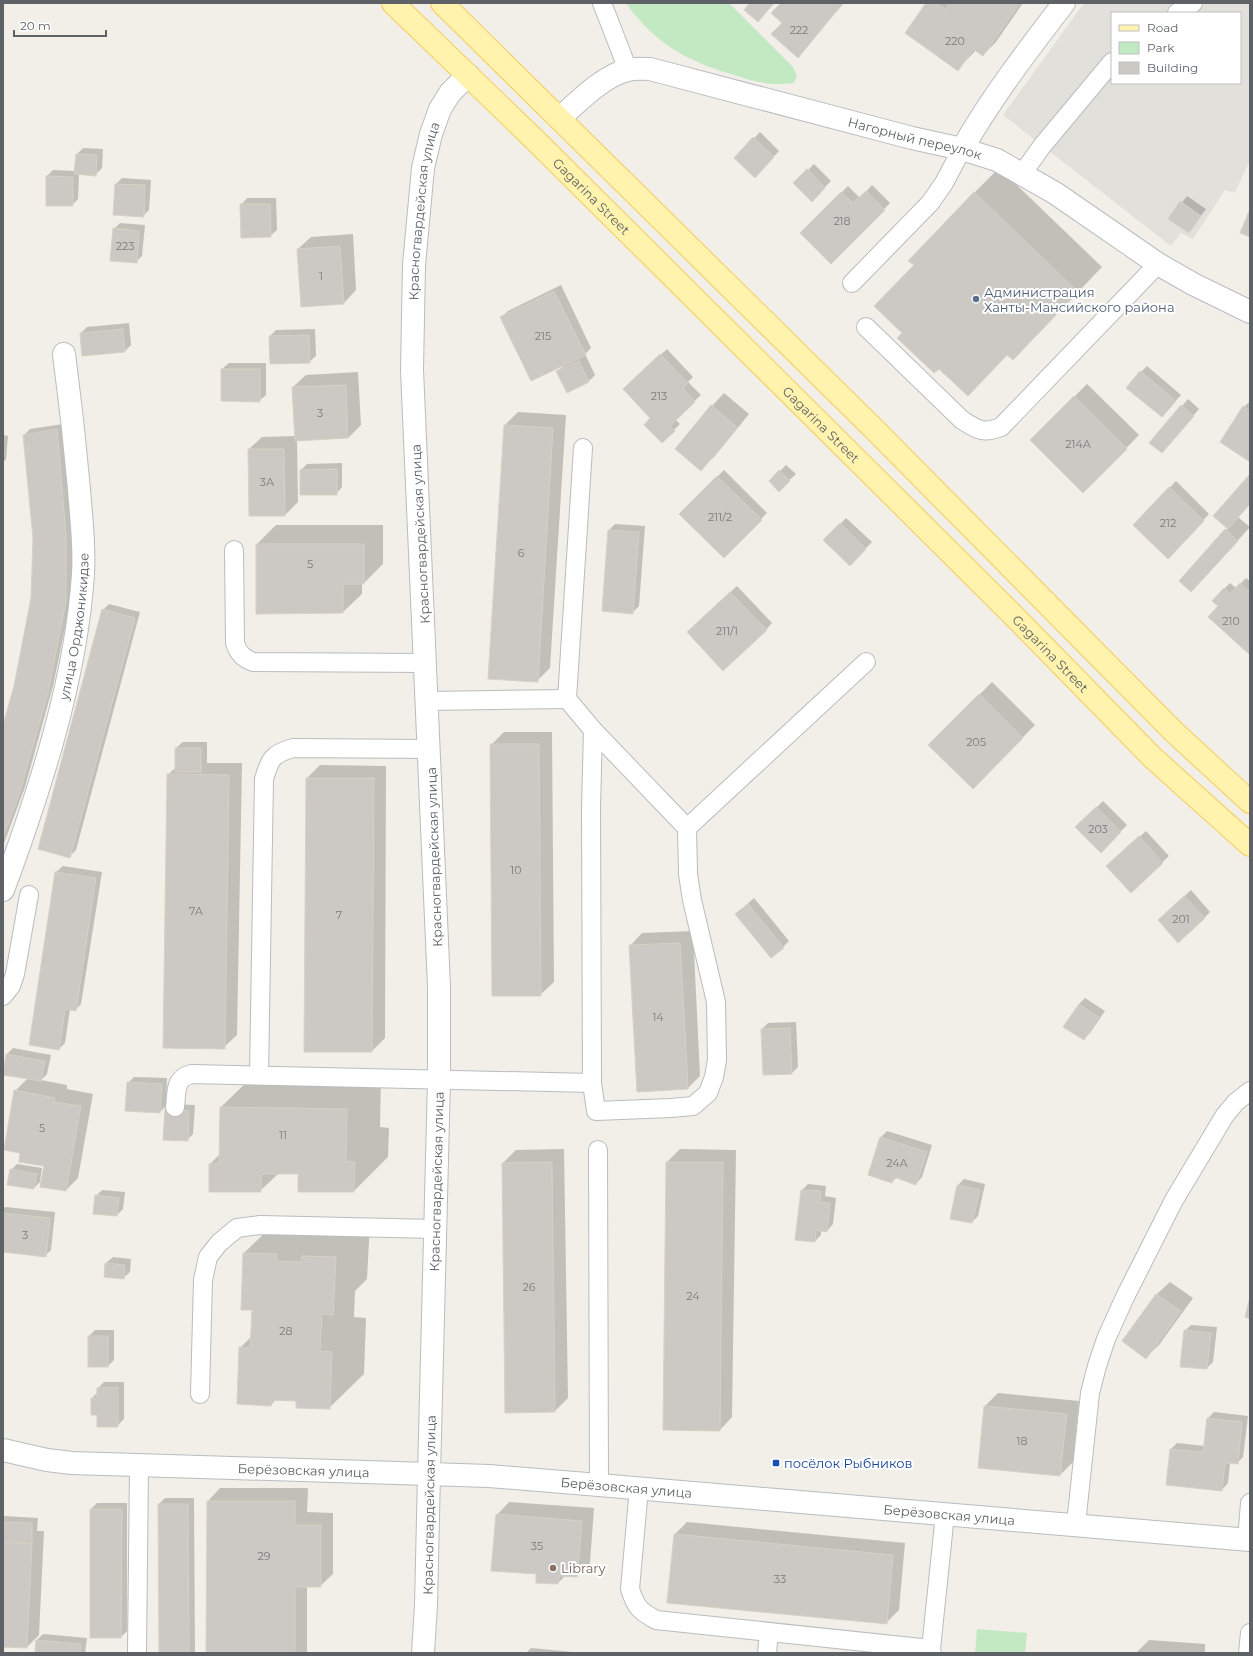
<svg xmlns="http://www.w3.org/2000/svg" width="1253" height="1656" font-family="Montserrat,sans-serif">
<rect width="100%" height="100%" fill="#f1efe7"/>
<path fill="#e2e0db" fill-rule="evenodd" d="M1084,3h166v157l-15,33 -10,-3 -32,49 -12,-6 -10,13 -168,-131zM1112,13h128v70h-128z"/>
<g fill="#c3e9c3">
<path d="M626,3h103l64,64 4,9 -3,7c-22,3 -39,-1 -60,-8 -47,-14 -79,-31 -108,-72z"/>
<path d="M977,1629l50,4 -2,20h-50z"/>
</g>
<g fill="#0003">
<path d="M783,3h61l-46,53 -15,-34z"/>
<path d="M927,3h96l-27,39 -13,13 -7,-5 -18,19z"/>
<path d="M760,132l19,19 -24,25 -20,-18z"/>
<path d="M83,148l20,1 -1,19 -7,7 -16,-1 -1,25 -6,6 -25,-29 6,-6 22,1 2,-17z"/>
<path d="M814,164l17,17 -19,19 -17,-17z"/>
<path d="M999,168l103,99 -64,67 -30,20 -93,-89 59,-72z"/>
<path d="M122,178l29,2 -2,30 -6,6 -27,-32z"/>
<path d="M872,185l18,18 -59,59 -30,-29 47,-47 12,12z"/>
<path d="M1187,196l19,13 -17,23 -19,-14z"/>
<path d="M247,198h29l1,32 -7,6 -29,-31z"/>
<path d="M120,223l25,2 -3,31 -6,6 -22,-33z"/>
<path d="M353,234l3,56 -12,13 -46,-54 13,-12z"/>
<path d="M561,285l30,63 -6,6 10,21 -6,6 -22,11 -10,-20 8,-8 -64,-47 7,-6z"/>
<path d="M129,323l2,22 -6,6 -44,-18 6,-6z"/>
<path d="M315,329l1,27 -7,6 -39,-26 6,-6z"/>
<path d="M667,349l26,28 -5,5 13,13 -26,24 5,5 -18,18 -10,-24 -28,-29z"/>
<path d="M229,363h37v32l-7,6 -37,-1v-31z"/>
<path d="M1147,366l34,29 -19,21 -21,-44z"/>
<path d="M358,372l3,53 -13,13 -51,2 1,62 -13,13 -36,-66 13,-12 34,-1 -3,-49 13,-12z"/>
<path d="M1087,384l52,51 -56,57 -52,-52z"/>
<path d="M724,393l25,21 -35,43 -13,12 11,-63z"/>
<path d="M1188,399l11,10 -37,43 -11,-9z"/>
<path d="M1250,401v60l-6,-54z"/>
<path d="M518,412l48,3 -16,253 -13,13 -32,-256z"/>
<path d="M63,424l9,104v66l-19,92 -28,101 -22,59v-117l12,-43 17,-88 2,-60 -10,-103 6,-6z"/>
<path d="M3,435l5,1 -2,23 -3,4z"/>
<path d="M342,463v24l-6,7 -35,-24 6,-6z"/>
<path d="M786,465l10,9 -17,16 -9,-9z"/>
<path d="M724,470l43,43 -43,44 -43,-43z"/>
<path d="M1250,476v27l-12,14 12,10 -46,51 -24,3 48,-53z"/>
<path d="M1176,481l33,33 -41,43 -34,-32z"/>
<path d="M846,518l26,24 -22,22 -25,-24z"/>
<path d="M615,524l30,2 -6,80 -6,6 -24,-82z"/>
<path d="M276,525h107v39l-19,19h-2v11l-19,18 -86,-68z"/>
<path d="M1246,578l4,3v73l-30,-48 4,-17 6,-6 6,5z"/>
<path d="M737,586l35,37 -6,7 -72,-4z"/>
<path d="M109,604l31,8 -64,238 -7,7 34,-247z"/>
<path d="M992,682l43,43 -62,63 -43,-43z"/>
<path d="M504,732h48l2,250 -13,12 -48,1 -2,-250z"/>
<path d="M183,742h24v21h35l-5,272 -13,12 -56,-272 8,-8v-19z"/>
<path d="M320,765l66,1 -1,272 -13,13 -65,-273z"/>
<path d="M1103,801l24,24 -26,26 -24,-24z"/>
<path d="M1146,831l23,25 -38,35 -17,-31z"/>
<path d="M63,866l39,6 -21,132 -6,6 -5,-1 -5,34 -6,6 -29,-5 26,-172z"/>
<path d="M1191,890l19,22 -6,6 -39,-4z"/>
<path d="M754,898l35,43 -6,6 -47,-33z"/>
<path d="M693,931l7,145 -12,12 -58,-142 12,-13z"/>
<path d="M1085,998l20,13 -15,22 -6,6 -19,-13 14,-22z"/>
<path d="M796,1022l2,45 -6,6 -30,-44 6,-6z"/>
<path d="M13,1048l38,7 -4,19 -6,6 26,5v4l26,5 -15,84 -12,12 -21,-24 -23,-14 -7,-61 13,-13 -24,-4 3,-20z"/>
<path d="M256,1073l125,2 -1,52 9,1 -1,29 -34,34 -55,-18h-20l-19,18 -50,-27 10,-10 1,-47z"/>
<path d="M134,1077l33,1 -1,28 -6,6 -34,-2 2,-27z"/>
<path d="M172,1104l23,1 -2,29 -6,6 -21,-30z"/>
<path d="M887,1131l45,14 -10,32 -6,7 -19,-7 -5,5 -23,-7 12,-38z"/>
<path d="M564,1149l4,249 -13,13 -49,1 -3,-249 13,-13z"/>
<path d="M680,1149l56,1 -4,267 -12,13 -53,-268z"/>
<path d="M17,1164l25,4 -2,14 -6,6 -23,-18z"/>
<path d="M964,1179l21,5 -7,32 -6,6 -14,-37z"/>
<path d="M808,1184l18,2 -1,10 11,2 -3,26 -6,7 -6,-1v5l-6,6 -19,-2 6,-49z"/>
<path d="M102,1190l23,2 -2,17 -6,6 -21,-19z"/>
<path d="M5,1207l50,5 -4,38 -6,6 -42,-5v-42z"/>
<path d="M279,1219l91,4 -3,56 -12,12 -1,26 12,1 -2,56 -35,34 -32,-8 -21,-1 -5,6 -31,-57 12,-12 1,-27 -9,-56z"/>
<path d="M113,1257l18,2 -1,13 -7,6 -18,-2 1,-13z"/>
<path d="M1170,1282l23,16 -34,47 -13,12 -23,-17 34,-46z"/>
<path d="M1191,1325l26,2 -4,35 -6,6 -22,-37z"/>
<path d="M95,1330h19v30l-6,6 -19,-30z"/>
<path d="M104,1382h20v37l-7,7 -19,-12 -6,-16 6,-6v-4z"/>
<path d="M998,1393l81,8 -6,61 -13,13 -75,-69z"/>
<path d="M1214,1412l34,4 -5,41 -6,6h-7l-2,20 -6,7 -51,-41 6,-6 28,3 3,-28z"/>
<path d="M220,1488h88l-1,24 26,1v61l-13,12h-13v67h-100l1,-152z"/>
<path d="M165,1498h29l1,155h-35l-1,-149z"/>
<path d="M509,1502l85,6 -4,55 -13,13 -11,-1 -8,8 -21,-1v-9l-40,-58z"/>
<path d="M97,1503h30v128l-6,6 -30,-128z"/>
<path d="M3,1516l35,2 -1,13h7l-5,104 -12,12 -24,-1z"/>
<path d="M687,1522l218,21 -6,67 -13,13 -212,-88z"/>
<path d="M43,1634l44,4 -2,15h-49l1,-13z"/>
<path d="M1149,1640l56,4v9h-69z"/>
<path d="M531,1648l52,5h-57z"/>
</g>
<g fill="#ccc9c4" stroke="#d6d1c5">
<path d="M750,3h24l-16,19 -14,-12z"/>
<path d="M781,3h62l-45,55 -27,-24 11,-11 -11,-10z"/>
<path d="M926,3h10l9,6 5,-6h70l-37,53 -10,-7 -15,22 -53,-38z"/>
<path d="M753,137l21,20 -19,21 -21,-20z"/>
<path d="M76,154l21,1 -1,21 -22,-2z"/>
<path d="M807,169l18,19 -13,14 -19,-19z"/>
<path d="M46,176l27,1v29h-27z"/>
<path d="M115,184l30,1 -1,32 -31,-2z"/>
<path d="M866,191l19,19 -54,54 -31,-31 41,-41 12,11z"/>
<path d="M974,192l104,100 -65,68 -6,-5 -39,41 -29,-27 -5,4 -37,-35 5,-5 -28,-27 40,-41 -6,-4z"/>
<path d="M1180,201l21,15 -12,17 -21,-14z"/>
<path d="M240,204h30l1,33 -30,1z"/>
<path d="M1250,209v28l-10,-4z"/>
<path d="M113,228l26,3 -2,32 -27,-2z"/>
<path d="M340,246l4,58 -43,3 -4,-58z"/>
<path d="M554,291l32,64 -55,26 -31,-64z"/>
<path d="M123,329l2,23 -43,4 -2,-23z"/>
<path d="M309,335l1,28 -40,1 -1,-28z"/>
<path d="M660,354l28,29 -5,5 12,14 -25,24 5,5 -13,12 -18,-18 6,-7 -27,-29z"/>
<path d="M579,361l10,21 -22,11 -11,-22z"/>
<path d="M221,369h39v33l-39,-1z"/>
<path d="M1140,371l36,30 -14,16 -36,-29z"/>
<path d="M346,385l2,53 -53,3 -3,-54z"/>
<path d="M1074,396l53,53 -44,44 -53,-53z"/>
<path d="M711,405l26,22 -36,44 -26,-22z"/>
<path d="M1181,405l13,11 -32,37 -13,-10z"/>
<path d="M1243,406l7,5v51l-30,-20z"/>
<path d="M504,425l49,3 -15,254 -50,-3z"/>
<path d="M57,429l9,106v66l-18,92 -29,102 -16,42v-112l11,-39 17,-88 2,-60 -10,-103z"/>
<path d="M248,449h36l1,67h-36z"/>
<path d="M337,469v26h-37v-25z"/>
<path d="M779,470l11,11 -11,11 -10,-11z"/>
<path d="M1250,474v30l-22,25 -15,-13z"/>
<path d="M717,476l45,44 -38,38 -45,-44z"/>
<path d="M1169,487l35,34 -36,38 -35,-34z"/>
<path d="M840,523l26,26 -16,17 -27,-26z"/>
<path d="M1225,529l13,12 -47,51 -12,-11z"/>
<path d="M608,530l31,2 -6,82 -31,-3z"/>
<path d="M256,544h108v40h-21v29l-87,1z"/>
<path d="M1240,583l9,8 1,-2v66l-42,-38 10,-11 -6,-5 12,-13 6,6z"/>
<path d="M730,592l37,38 -44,41 -36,-39z"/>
<path d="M102,609l33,9 -65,240 -32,-9z"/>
<path d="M979,694l44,44 -50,51 -45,-44z"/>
<path d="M490,744h49l2,252h-49z"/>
<rect x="175" y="748" width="26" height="24"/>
<path d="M167,774l62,1 -4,274 -62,-1z"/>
<path d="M306,778h68l-2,274h-68z"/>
<path d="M1096,807l25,25 -20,21 -26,-26z"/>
<path d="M1139,836l24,27 -32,30 -25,-27z"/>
<path d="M55,872l41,6 -20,133 -11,-2 -6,41 -30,-5z"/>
<path d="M1184,896l21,22 -27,25 -20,-23z"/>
<path d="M748,904l36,44 -13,10 -36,-44z"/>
<path d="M680,943l8,146 -51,3 -8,-147z"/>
<path d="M1079,1004l20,13 -15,23 -21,-13z"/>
<path d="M790,1028l2,46 -29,1 -2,-46z"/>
<path d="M6,1054l39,7 -4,20 -38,-6z"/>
<path d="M127,1082l35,2 -2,29 -35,-2z"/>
<path d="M14,1090l41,8 -1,4 27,4 -15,85 -26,-4 4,-21 -25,-4 1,-9 -16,-3z"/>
<path d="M220,1107l127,2 -1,52 9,1 -1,30h-56v-18h-37v18h-52v-28l10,-1z"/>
<path d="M165,1109l24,2 -1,30 -25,-1z"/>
<path d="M880,1137l47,15 -11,33 -22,-8 -2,6 -24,-8z"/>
<path d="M552,1162l3,250 -50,1 -3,-250z"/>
<path d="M666,1162h57l-3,269 -57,-1z"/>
<path d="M10,1169l27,5 -3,15 -27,-4z"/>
<path d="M957,1185l23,5 -8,33 -22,-4z"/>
<path d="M801,1190l20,1 -1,11 10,1 -3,29 -11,-2 -1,12 -20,-2z"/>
<path d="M95,1195l24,3 -2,18 -24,-2z"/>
<path d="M3,1213l47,5 -4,39 -43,-5z"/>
<path d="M243,1253l34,1v7l24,1 1,-6 34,1 -3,58 -11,-1 -2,37 12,1 -2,57 -34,-1v-7l-25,-1v6l-34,-2 2,-57 11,1 2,-38h-11z"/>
<path d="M105,1263l20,2 -1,14 -20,-2z"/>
<path d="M1156,1294l25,17 -35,48 -24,-18z"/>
<path d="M1250,1297v22l-5,-2z"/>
<path d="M1184,1330l27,3 -4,36 -27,-2z"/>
<rect x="88" y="1336" width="20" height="31"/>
<path d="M118,1387v40h-21v-12h-6v-17h6v-10z"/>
<path d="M984,1406l83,8 -7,62 -82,-8z"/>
<path d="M1207,1418l35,4 -4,42 -13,-1 -3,28 -56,-6 4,-36 33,3z"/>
<path d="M207,1501h88v24h26v62h-26v66h-89z"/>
<path d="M158,1504h30l1,149h-30z"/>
<path d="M90,1509h32l-1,129h-31z"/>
<path d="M496,1514l86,7 -5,56 -18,-1 -1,8 -22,-1v-9l-45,-3z"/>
<path d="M3,1522l29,1v21l-29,-2z"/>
<path d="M674,1534l219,21 -6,69 -220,-21z"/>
<path d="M3,1542l29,2 -5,104 -24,-1z"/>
<path d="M36,1640l45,4 -1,9h-45z"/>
</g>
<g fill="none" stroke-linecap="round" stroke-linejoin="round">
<g stroke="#b9bcc0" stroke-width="20">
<g id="service">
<path d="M602,3l26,67"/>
<path d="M1177,13l16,-10"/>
<path d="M1022,174l20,-28 70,-84"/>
<path d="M852,283l78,-80 14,-20 18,-34"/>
<path d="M866,327l96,93c16,10 21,14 39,7l157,-163"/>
<path d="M583,448l-16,251 26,31 94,98"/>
<path d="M234,550l1,93c3,10 8,15 18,19l173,1"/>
<path d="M428,701l139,-2"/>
<path d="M3,996l8,-10 4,-12 14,-79"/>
<path d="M259,1074l5,-295c6,-20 8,-25 29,-31l137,1"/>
<path d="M592,1083l4,28 75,-3 22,-2 15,-13 6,-16 3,-17 -1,-58 -24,-102 -4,-26 -1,-46 179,-166"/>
<path d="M175,1107c2,-15 -1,-28 16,-33l401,9 -1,-275 2,-78"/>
<path d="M598,1150l1,335"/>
<path d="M200,1394l3,-114 5,-23 11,-14 18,-15 23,-3 175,4"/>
<path d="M639,1488l-9,101c6,19 10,22 26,31l275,29"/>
<path d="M1076,1524l14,-131 7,-27 9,-27 19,-42 49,-97 51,-85 11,-13 14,-11"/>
<path d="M1247,1540l3,-37"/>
<path d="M137,1653l2,-187"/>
<path d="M767,1653l2,-21"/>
<path d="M932,1653l-1,-4 14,-135"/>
<path d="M1248,1653l2,-20"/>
</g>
</g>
<g stroke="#b9bcc0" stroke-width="24">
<g id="minor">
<path id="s1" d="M560,118c18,-16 44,-43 68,-48 7,-2 14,-1 22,-1l262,69 50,11 35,11 58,33 103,71 35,20 57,28"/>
<path d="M962,149c30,-52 65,-98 102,-146"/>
<path id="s2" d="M3,890c37,-100 73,-210 80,-316 2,-28 -2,-57 -4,-85 -4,-45 -9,-90 -15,-135"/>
<path id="s3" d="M3,1450l44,10 25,3 357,11 10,-394v-93l-27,-617 2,-105 9,-97 8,-34 9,-25 10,-16 18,-18"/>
</g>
</g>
<g stroke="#b9bcc0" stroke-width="24">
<g id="tertiary">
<path id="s4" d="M423,1653l3,-48 3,-131 60,2 110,9 651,55"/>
</g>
</g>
<g stroke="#f6cc5a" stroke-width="24">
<g id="primary">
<path id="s5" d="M393,3l143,138 476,473 140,143 98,88"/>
<path d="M442,3l432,426 299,302 77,71"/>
</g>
</g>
<use href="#service" stroke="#fff" stroke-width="18"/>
<use href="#minor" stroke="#fff" stroke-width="22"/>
<use href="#tertiary" stroke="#fff" stroke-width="22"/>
<use href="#primary" stroke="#fff3ad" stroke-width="22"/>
</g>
<circle fill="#5c6f8a" stroke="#fff" stroke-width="1.5" cx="976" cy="299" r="4"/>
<rect fill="#1a4fb4" stroke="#fff" stroke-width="1.5" x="772" y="1459" width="8" height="8" rx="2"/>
<circle fill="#8d6e63" stroke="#fff" stroke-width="1.5" cx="553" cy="1568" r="4"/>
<g text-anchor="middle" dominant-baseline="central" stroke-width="4" stroke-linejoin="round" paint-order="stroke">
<g font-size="11" fill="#7a7c7e">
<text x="799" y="30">222</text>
<text x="955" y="41">220</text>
<text x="842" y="221">218</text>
<text x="125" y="246">223</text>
<text x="321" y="276">1</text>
<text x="543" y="336">215</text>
<text x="659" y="396">213</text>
<text x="320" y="413">3</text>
<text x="1078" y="444">214А</text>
<text x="267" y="482">3А</text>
<text x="720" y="517">211/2</text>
<text x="1168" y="523">212</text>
<text x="521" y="553">6</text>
<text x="310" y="564">5</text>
<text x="1231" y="621">210</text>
<text x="727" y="631">211/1</text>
<text x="976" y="742">205</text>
<text x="1098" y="829">203</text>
<text x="516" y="870">10</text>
<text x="196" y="911">7А</text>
<text x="339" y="915">7</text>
<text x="1181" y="919">201</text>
<text x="658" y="1017">14</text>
<text x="42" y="1128">5</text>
<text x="283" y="1135">11</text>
<text x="897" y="1163">24А</text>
<text x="25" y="1235">3</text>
<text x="529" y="1287">26</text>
<text x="693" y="1296">24</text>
<text x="286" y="1331">28</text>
<text x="1022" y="1441">18</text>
<text x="537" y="1546">35</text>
<text x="264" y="1556">29</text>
<text x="780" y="1579">33</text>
</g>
<g font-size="13" fill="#5e6267" stroke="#fff">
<text stroke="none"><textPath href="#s1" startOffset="380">Нагорный переулок</textPath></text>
<text stroke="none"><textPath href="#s5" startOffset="277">Gagarina Street</textPath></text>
<text stroke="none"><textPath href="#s3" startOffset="1692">Красногвардейская улица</textPath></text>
<text stroke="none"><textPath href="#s5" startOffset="601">Gagarina Street</textPath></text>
<text transform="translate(420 534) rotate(-93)">Красногвардейская улица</text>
<text stroke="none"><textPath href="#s2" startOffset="274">улица Орджоникидзе</textPath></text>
<text stroke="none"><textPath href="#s5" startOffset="925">Gagarina Street</textPath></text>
<text transform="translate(434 857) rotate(-92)">Красногвардейская улица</text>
<text stroke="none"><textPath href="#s3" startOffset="720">Красногвардейская улица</textPath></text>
<text stroke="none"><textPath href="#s3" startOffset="302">Берёзовская улица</textPath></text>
<text stroke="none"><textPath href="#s4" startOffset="377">Берёзовская улица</textPath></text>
<text transform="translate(429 1505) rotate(-89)">Красногвардейская улица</text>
<text stroke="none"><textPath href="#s4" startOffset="701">Берёзовская улица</textPath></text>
</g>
<g font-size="13" fill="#4e5e75" stroke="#fff" text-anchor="start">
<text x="984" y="292">Администрация<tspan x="984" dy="15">Ханты-Мансийского района</tspan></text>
</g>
<g font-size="13" fill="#164399" stroke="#fff" text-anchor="start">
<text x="784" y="1463">посёлок Рыбников</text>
</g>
<g font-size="13" fill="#785e54" stroke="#fff" text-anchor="start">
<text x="561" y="1568">Library</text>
</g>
</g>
<rect width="1253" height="1656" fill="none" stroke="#5e6267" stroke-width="8"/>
<rect x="1111" y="12" width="130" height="72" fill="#ffffff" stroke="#bfc0c2"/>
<rect x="1119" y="25" width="20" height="6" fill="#fff3ad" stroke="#bfc0c2"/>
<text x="1147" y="32" font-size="12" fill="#5e6267">Road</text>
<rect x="1119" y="42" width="20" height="12" fill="#c3e9c3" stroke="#bfc0c2"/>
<text x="1147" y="52" font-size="12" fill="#5e6267">Park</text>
<rect x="1119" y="62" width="20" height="12" fill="#ccc9c4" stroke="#bfc0c2"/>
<text x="1147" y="72" font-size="12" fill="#5e6267">Building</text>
<path d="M14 30v6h92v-6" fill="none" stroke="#5e6267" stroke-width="2"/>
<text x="20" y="30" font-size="12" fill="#5e6267" stroke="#ffffff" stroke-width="3" paint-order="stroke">20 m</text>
</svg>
